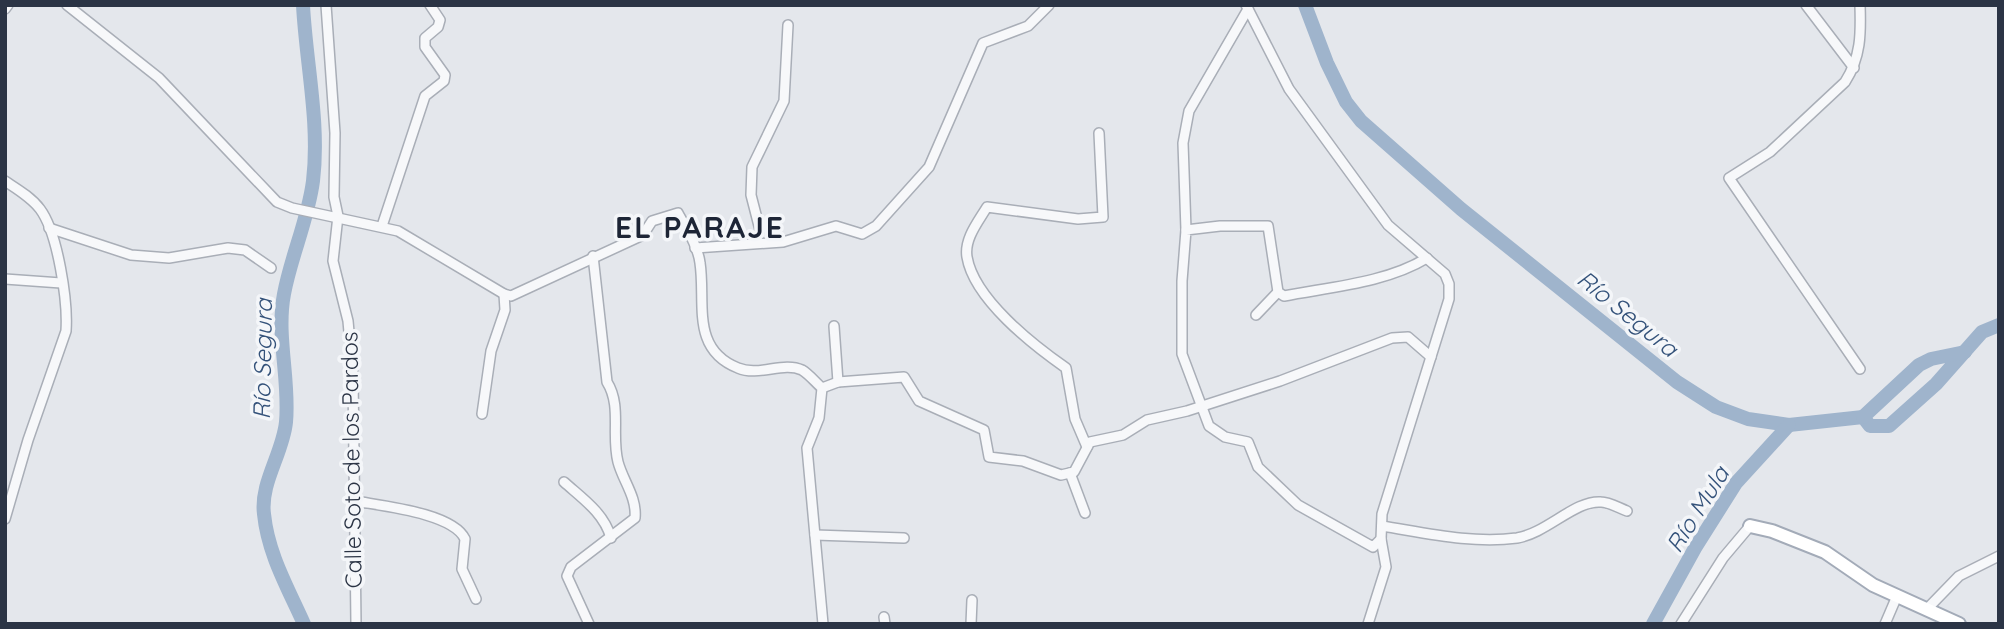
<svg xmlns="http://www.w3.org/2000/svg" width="2004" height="629" font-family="Quicksand,sans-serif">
<rect width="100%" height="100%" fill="#e4e7ec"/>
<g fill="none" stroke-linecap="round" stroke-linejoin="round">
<g stroke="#9fb4cc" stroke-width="14">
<path d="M303,5c3,58 17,118 10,176 -5,39 -22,75 -29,113 -8,42 6,86 2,128 -3,31 -26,61 -22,92 4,40 24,74 40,110"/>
<path d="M1305,5l22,58 19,39 15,19 100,88 216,173 39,25 32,12 41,6 74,-8 7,9h19l47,-42 46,-52 17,-7"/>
<path d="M1863,417l56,-52 12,-6 34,-7"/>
<path d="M1653,624l42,-76 41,-65 53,-58"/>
</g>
<g stroke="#a9aeb7" stroke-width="12">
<g id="minor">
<path d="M67,5l92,73 118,124 15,6 106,23 106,63 7,2 132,-61 9,-14 26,-8c8,15 20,33 22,50 6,39 -10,86 38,105 21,9 45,-7 64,2 7,4 14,13 20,18l-3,30 -12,30 16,176"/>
<path d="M326,5l9,128 -1,64 4,19 -5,45 15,60 5,55 3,248"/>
<path d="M1246,5l43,84 99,136 57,49 4,10v15l-67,215 -1,25 5,28 -18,57"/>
<path d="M1806,5l48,63"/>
<path d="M5,9l3,-4"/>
<path d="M5,181c12,8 26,16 35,28 18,24 28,93 26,122l-38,109 -23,79"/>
<path d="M382,226l43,-130 19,-15 1,-6 -20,-28v-9l13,-11 2,-7 -10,-15"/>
<path d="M49,228l82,27 38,3 59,-10 17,2 26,18"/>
<path d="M760,230l-9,-35 1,-28 32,-66 4,-76"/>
<path d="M1186,230l-3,-87 6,-32 59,-102"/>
<path d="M695,248l88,-6 53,-16 26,8 14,-8 53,-59 54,-124 45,-17 21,-21"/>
<path d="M5,279l56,4"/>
<path d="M1256,315l22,-23"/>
<path d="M834,326l4,56"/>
<path d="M1860,369l-131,-191 41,-26 75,-70c16,-25 16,-48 15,-77"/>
<path d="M822,388l16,-6 66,-5 15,24 65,29 5,27 34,4 38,14 13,-3 16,-30 33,-7 24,-15 40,-9 93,-30 112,-43 16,-1 23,20"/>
<path d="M482,414l9,-63 14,-41 -1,-16"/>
<path d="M1087,447l-12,-28 -9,-51c-33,-23 -92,-69 -99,-111 -3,-18 11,-35 20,-50l91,12 25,-2 -4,-84"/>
<path d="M1070,473l15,40"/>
<path d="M564,482c19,17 40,31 47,56"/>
<path d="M355,501c27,5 98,12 110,38l-3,30 14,30"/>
<path d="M1382,526c44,7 90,18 135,12 30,-5 58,-38 84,-36 8,0 18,6 26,9"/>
<path d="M815,535l89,3"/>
<path d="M1381,539l-8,8 -75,-42 -40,-38 -10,-25 -23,-5 -16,-11 -27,-72v-73l4,-51 34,-4h48l10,66 6,4c46,-9 102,-13 143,-38"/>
<path d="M1927,609l32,-33 40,-20"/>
<path d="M884,617l1,7"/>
<path d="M589,624l-22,-48 4,-9 64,-49c2,-21 -12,-37 -17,-56 -7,-27 4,-56 -11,-80l-14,-126"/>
<path d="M971,624l1,-24"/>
<path d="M1681,624l42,-66 27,-32"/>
<path d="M1885,624l12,-28"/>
</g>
</g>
<g stroke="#a3abb8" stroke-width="16">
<path id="major" d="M1750,526l22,5 53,21 48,33 86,39"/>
</g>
<use href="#minor" stroke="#f7f8fa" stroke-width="9"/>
<use href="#major" stroke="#fff" stroke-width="12"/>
</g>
<g text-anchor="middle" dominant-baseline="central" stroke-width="7" stroke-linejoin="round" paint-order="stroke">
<g font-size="23" fill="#2b3445" stroke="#f4f6f9">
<text transform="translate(351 460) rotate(-91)">Calle Soto de los Pardos</text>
</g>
<g font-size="24" font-style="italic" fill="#34527a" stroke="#f4f6f9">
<text transform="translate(1628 313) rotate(39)">Río Segura</text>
<text transform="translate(262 359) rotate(-89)">Río Segura</text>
<text transform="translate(1697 509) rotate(-58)">Río Mula</text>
</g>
<g font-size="30" font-weight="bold" letter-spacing="2" fill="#1d2536" stroke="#f4f6f9">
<text x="700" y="227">EL PARAJE</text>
</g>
</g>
<rect width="2004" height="629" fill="none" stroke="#2b3445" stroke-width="14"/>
</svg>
